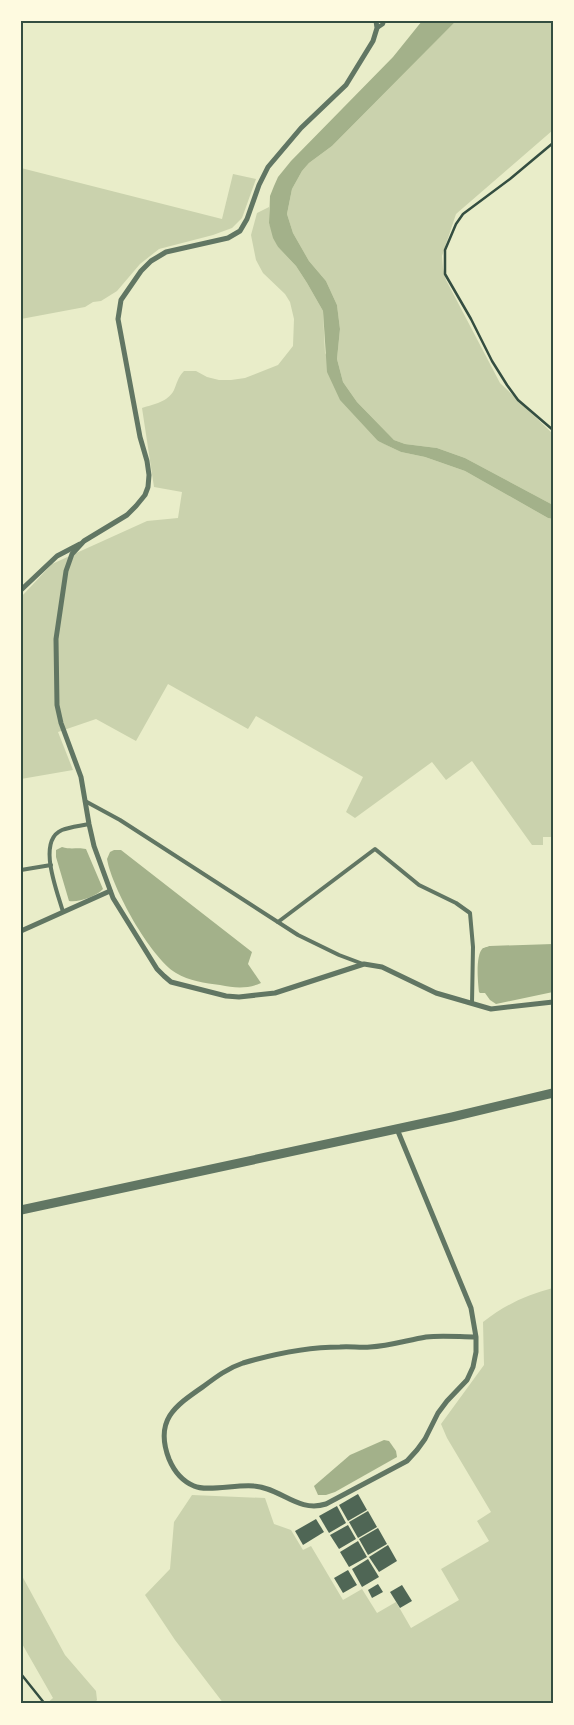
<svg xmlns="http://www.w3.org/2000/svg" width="574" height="1725" font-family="Barlow,sans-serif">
<rect width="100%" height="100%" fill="#e9edc9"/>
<g fill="#cad2ad">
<path d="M456,21h97v109l-97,84 -14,42 1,12 3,12 54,103 53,51v71l-88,-47 -28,-10 -32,-4 -11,-4 -37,-38 -14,-20 -6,-23 3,-30 -3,-24 -11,-24 -17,-20 -16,-28 -6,-19 5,-25 10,-18 7,-8 23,-17z"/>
<path d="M21,168l201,51 11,-45 23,5 -14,39 -10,10 -19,7 -54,14 -19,15 -23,27 -16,10 -8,1 -8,5 -64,12z"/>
<path d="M269,207v16l9,24 18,19 11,17 16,28 2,42 53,88 23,11 24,5 40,14 83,47 5,1v318h-10v8h-11l-60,-84 -26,19 -14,-18 -77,56 -9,-6 17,-35 -107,-61 -8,13 -80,-45 -32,57 -40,-22 -38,13 15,38 -52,9v-182l31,-33 95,-43 31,-3 4,-26 -28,-5 -12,-79c12,-4 26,-6 32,-18 3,-7 4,-13 10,-19h12l11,6 12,3h12l14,-2 33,-13 15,-19 1,-27 -4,-17 -5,-8 -22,-21 -7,-13 -5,-25 6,-22z"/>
<path d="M553,1288v416h-329l-49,-64 -30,-45 25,-26 4,-47 18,-27 73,3 9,26 17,6 12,20 8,-4 32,54 19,-11 15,24 19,-11 15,26 48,-28 -18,-31 48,-28 -12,-20 14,-9 -44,-74 -6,-14 43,-59 -1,-43c22,-17 43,-27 70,-34z"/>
<path d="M21,1574l44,81 31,36 1,9 -3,4h-48l7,-6 -32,-56z"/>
</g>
<g fill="#a3b18a">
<path d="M422,21h34l-124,125 -23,17 -7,8 -10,18 -5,25 6,19 16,28 17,20 11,24 3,24 -3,30 6,23 14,20 37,38 11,4 32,4 28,10 88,47v14l-5,-1 -83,-47 -40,-14 -24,-5 -17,-8 -6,-3 -38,-41 -13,-28 -4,-61 -16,-28 -11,-17 -18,-19 -5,-9 -4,-15 1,-27 4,-10 4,-9 13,-16 102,-104z"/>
<path d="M62,847c10,3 15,0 24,2l17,40c-6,7 -25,14 -34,12l-13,-44v-7z"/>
<path d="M114,850h7l131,102 -4,12 13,19c-14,6 -26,5 -41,2 -15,-2 -31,-4 -44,-12 -26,-16 -64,-85 -69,-114l3,-7z"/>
<path d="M553,944v48l-57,12 -6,-4 -5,-7h-5l-1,-1c-1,-9 -4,-37 4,-44 1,0 6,-2 7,-2z"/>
<path d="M384,1440l5,1 7,10 1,6 -62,35 -9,3h-8l-4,-9 36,-31z"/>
</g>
<g fill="#4f6655">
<path d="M358,1494l9,16 -19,11 -9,-16z"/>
<path d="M337,1506l9,17 -17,10 -10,-17z"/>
<path d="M368,1511l9,16 -19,11 -9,-16z"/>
<path d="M316,1519l8,13 -21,13 -8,-14z"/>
<path d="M348,1525l8,14 -17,10 -9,-14z"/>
<path d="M378,1528l9,16 -19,11 -9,-16z"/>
<path d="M358,1541l9,16 -18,10 -9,-15z"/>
<path d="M388,1545l9,16 -18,11 -10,-15z"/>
<path d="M368,1559l11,18 -17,10 -10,-18z"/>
<path d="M348,1570l9,15 -14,8 -9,-15z"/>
<path d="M378,1584l5,8 -11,6 -4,-8z"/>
<path d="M402,1585l10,16 -12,7 -10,-16z"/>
</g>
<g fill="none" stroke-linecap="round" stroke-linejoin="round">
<g stroke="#344e41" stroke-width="2.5">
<path d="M553,143l-43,36 -47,35 -7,10 -11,26v24l26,45 21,42 15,24 11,15 35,30"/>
<path d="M21,1674l24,30"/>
</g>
<g stroke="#617663" stroke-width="4">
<path d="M377,28l6,-4 1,-3"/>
<path d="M85,801l35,19 178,115 41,20 24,9"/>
<path d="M21,870l30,-5"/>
<path d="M63,912c-5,-19 -27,-71 -1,-82 8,-3 18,-4 27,-6"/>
<path d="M278,922l97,-73 44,36 37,18 14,10 3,34 -1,56"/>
</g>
<g stroke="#617663" stroke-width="5">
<path d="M376,21l1,7 -4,13 -27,44 -45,43 -33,39 -9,18 -12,34 -7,12 -12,7 -62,14 -15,9 -10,10 -20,29 -3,19 22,118 7,24 2,14 -1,12 -3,8 -9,11 -9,9 -43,26 -12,13 -6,17 -10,68 1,66 4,18 20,54 8,47 5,22 19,52 44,71 7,7 7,6 55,14 13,1 36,-4 89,-29 18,3 54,26 55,16 62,-7"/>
<path d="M21,590l36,-34 23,-12"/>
<path d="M21,931l89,-40"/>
<path d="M397,1129l74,179 5,29v15l-3,15 -6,13 -20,21 -9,12 -13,26 -8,11 -10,11 -81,43c-28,9 -45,-16 -72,-18 -16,-2 -48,6 -60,0 -12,-5 -20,-15 -25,-27 -15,-39 6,-53 35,-73 12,-9 24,-18 39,-23 31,-9 64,-16 97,-16 10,-1 20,1 30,0 19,-1 38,-7 56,-10 16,-2 34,0 50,0"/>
</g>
<path stroke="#617663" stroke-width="9" d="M21,1210l431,-93 101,-24"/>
</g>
<rect width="574" height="1725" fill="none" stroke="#fefae0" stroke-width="45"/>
<rect x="22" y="22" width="530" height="1680" fill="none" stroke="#344e41" stroke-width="2"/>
</svg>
